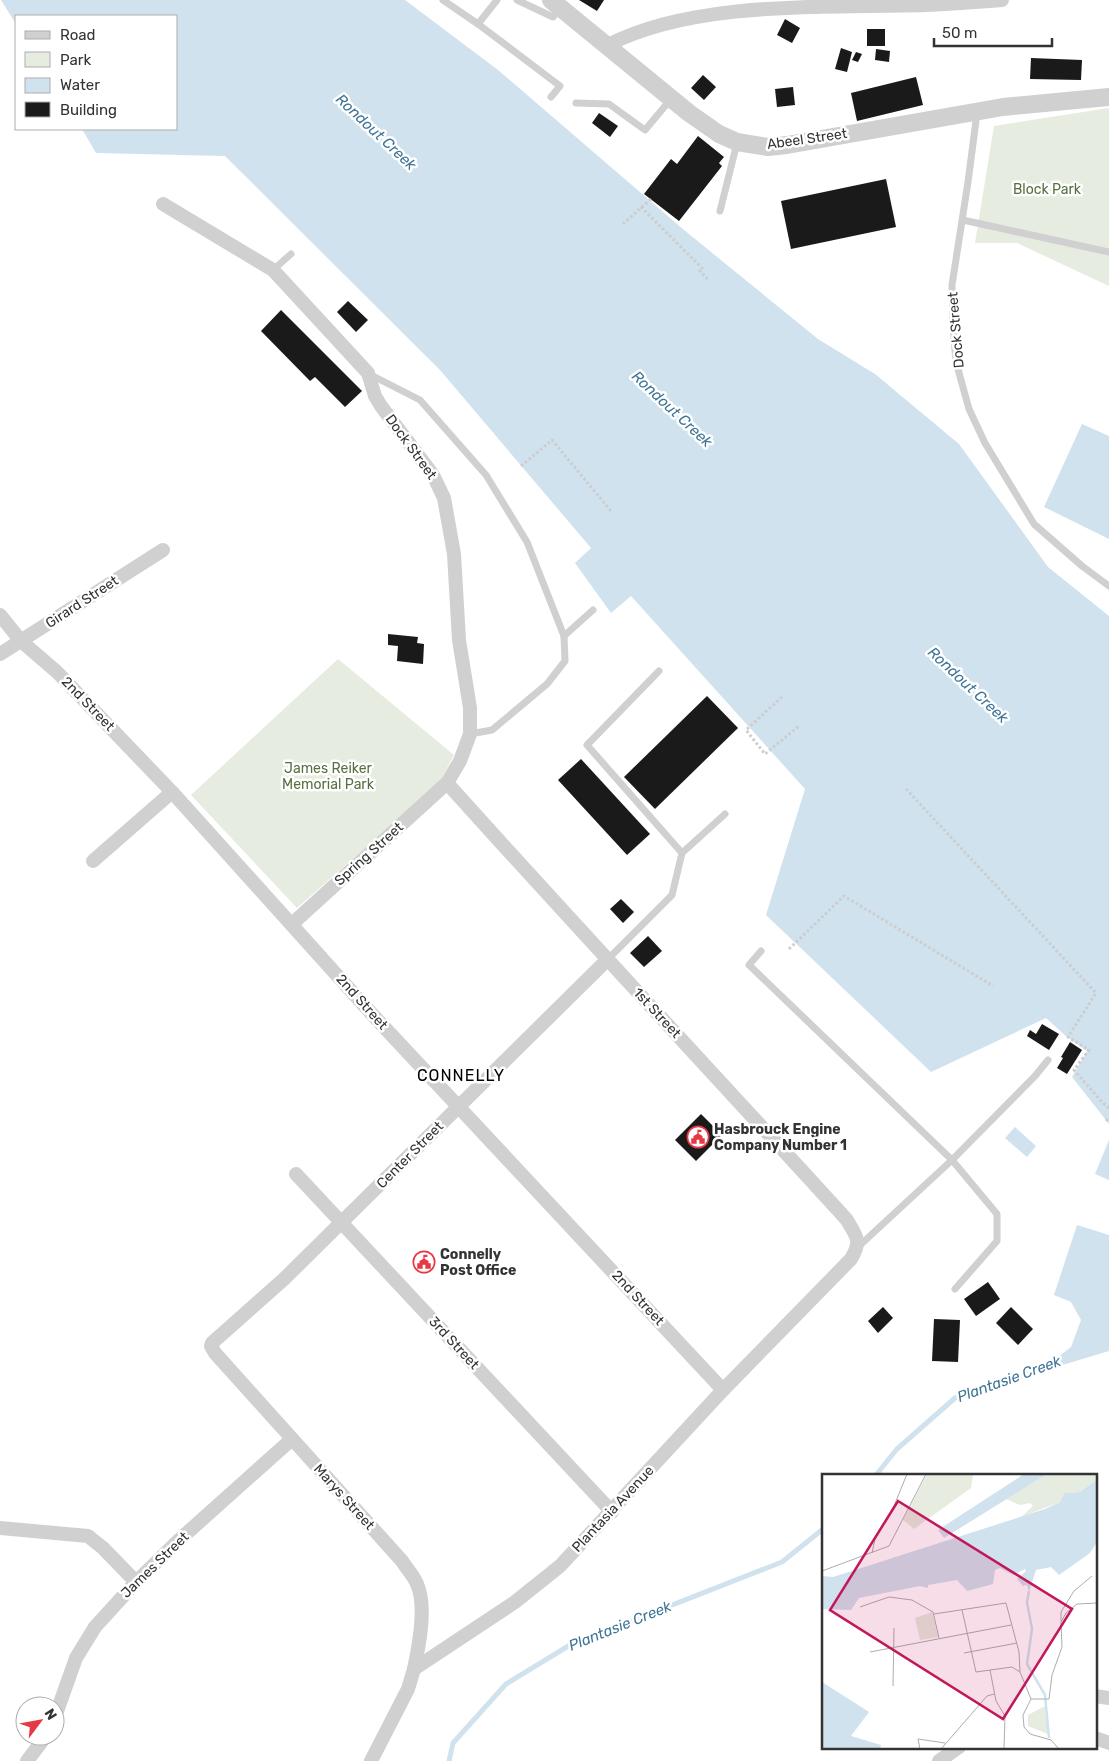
<svg xmlns="http://www.w3.org/2000/svg" width="1109" height="1761" font-family="Rubik,sans-serif">
<rect width="100%" height="100%" fill="#fff"/>
<g fill="#e6ecdf">
<path d="M1109,108v178l-92,-43h-42l19,-117z"/>
<path d="M338,659l116,96 -15,28 -142,125 -106,-113z"/>
</g>
<g fill="#cfe2ee">
<path d="M1,0h404l93,70 186,160 134,109 57,35 84,70 89,123 61,49v508l-37,-47 15,-26 -20,-14 -21,-19 -115,54 -165,-157 39,-126 -174,-193 -20,17 -36,-50 16,-15 -151,-178 -215,-214 -129,-3 -14,-24h94v-113h-160v8z"/>
<path d="M1082,424l27,12v103l-65,-32z"/>
<path d="M1015,1127l21,19 -9,11 -22,-19z"/>
<path d="M1109,1140v40l-14,-6z"/>
<path d="M1077,1225l32,10v116l-70,21 32,-25 10,-27 -10,-18 -17,-7z"/>
</g>
<g fill="none" stroke-linecap="round" stroke-linejoin="round">
<g stroke="#cfe2ee" stroke-width="5">
<path d="M876,1475l21,-26 58,-51 89,-29"/>
<path d="M449,1761l4,-18 53,-59 64,-39 212,-83 41,-33"/>
</g>
</g>
<g fill="#1a1a1a">
<path d="M579,0h25l-7,11z"/>
<path d="M785,19l15,9 -8,15 -15,-8z"/>
<rect x="867" y="29" width="18" height="17"/>
<path d="M841,48l11,4 -5,20 -12,-3z"/>
<path d="M876,49l14,2 -1,11 -14,-2z"/>
<path d="M856,52l6,2 -4,8 -6,-2z"/>
<path d="M1031,58l51,2 -1,20 -51,-1z"/>
<path d="M703,75l13,12 -12,13 -13,-12z"/>
<path d="M916,77l7,28 -66,16 -6,-28z"/>
<path d="M793,87l2,18 -18,2 -2,-18z"/>
<path d="M599,113l19,13 -8,11 -18,-14z"/>
<path d="M698,136l26,21 -5,6 3,3 -43,55 -35,-27 27,-35 6,5z"/>
<path d="M886,179l10,48 -105,22 -10,-48z"/>
<path d="M348,301l20,19 -12,12 -19,-20z"/>
<path d="M281,310l81,81 -17,16 -30,-30 -5,4 -49,-50z"/>
<path d="M388,634l30,3 -1,6 7,1 -1,20 -26,-3 1,-15 -10,-1z"/>
<path d="M707,696l31,32 -83,81 -31,-32z"/>
<path d="M581,759l69,75 -23,21 -69,-75z"/>
<path d="M621,899l13,13 -11,11 -13,-14z"/>
<path d="M648,936l14,15 -18,16 -14,-14z"/>
<path d="M1042,1024l17,10 -10,16 -22,-14 3,-6 6,4z"/>
<path d="M1070,1042l12,8 -15,24 -10,-6 6,-10 -2,-1z"/>
<path d="M701,1114l21,21 -26,26 -21,-21z"/>
<path d="M988,1282l12,17 -24,17 -12,-17z"/>
<path d="M883,1307l10,11 -15,15 -10,-12z"/>
<path d="M1011,1307l22,22 -15,16 -22,-22z"/>
<path d="M934,1319l26,1 -2,42 -26,-1z"/>
</g>
<g fill="none" stroke-linecap="round" stroke-linejoin="round">
<g stroke="#cdcdcd" stroke-width="3" stroke-dasharray="2.5 2.5" stroke-linecap="butt">
<path d="M641,207l62,62 -3,2 9,10"/>
<path d="M623,224l28,-25"/>
<path d="M521,466l31,-26 59,71"/>
<path d="M782,697l-36,33 19,24 34,-28"/>
<path d="M906,789l190,204 -28,44 21,13 -15,20 28,32 7,6"/>
<path d="M789,949l55,-53 149,90"/>
<path d="M1106,1121l3,-4"/>
</g>
<g stroke="#d0d0d0" stroke-width="7">
<path d="M443,0l35,24 19,-24"/>
<path d="M517,0l36,17 7,-9"/>
<path d="M478,24l82,62 -9,11"/>
<path d="M576,103l33,1 36,26 26,-31"/>
<path d="M977,113l-9,69 -16,103 1,41 3,36 13,47 16,34 49,81 48,42 27,20"/>
<path d="M720,211l17,-68"/>
<path d="M963,220l146,32"/>
<path d="M273,270l18,-16"/>
<path d="M369,374l51,26 66,75 41,67 37,94 1,25 -18,23 -55,46 -22,4"/>
<path d="M564,636l29,-26"/>
<path d="M659,671l-72,74 95,108"/>
<path d="M761,951l-12,14 203,195 -94,87"/>
<path d="M607,960l65,-65 10,-42 43,-39"/>
<path d="M955,1289l42,-48v-27l-45,-54 83,-84 13,-16"/>
</g>
<g stroke="#d0d0d0" stroke-width="14">
<path d="M608,45c87,-45 218,-37 318,-40 26,-1 51,-3 76,-5"/>
<path d="M163,204l110,66 95,103 7,23 6,10 52,69 11,23 10,56 5,86 11,68v26l-10,27 -13,22 -155,141"/>
<path d="M0,615l21,26 36,31 115,120 199,221 352,377"/>
<path d="M0,654l163,-104"/>
<path d="M93,861l79,-69"/>
<path d="M296,1174l316,338"/>
<path d="M0,1528l88,8 15,12 33,34"/>
<path d="M414,1669c5,-23 13,-63 3,-85 -3,-8 -10,-15 -15,-23l-187,-208 -4,-7 1,-3 72,-64 323,-319"/>
<path d="M1095,1696l14,2"/>
<path d="M55,1717l21,-59 19,-31 41,-45 42,-41 114,-102"/>
<path d="M1095,1738l14,5"/>
<path d="M27,1761l19,-25"/>
<path d="M371,1761l37,-72 6,-20 101,-67 45,-36 163,-176 128,-131c11,-19 6,-21 -4,-39 -133,-146 -268,-290 -400,-437"/>
<path d="M939,1761l20,-14"/>
</g>
<path stroke="#d0d0d0" stroke-width="18" d="M551,0l138,113 30,21 18,8 31,5 19,-2 216,-38 106,-10"/>
</g>
<defs>
<g id="civic-ring" transform="scale(1.125)"><circle r="9.5" fill="#fff" stroke="#e63946" stroke-width="1.5"/><path d="M-.6-6.5H3V-4.5H.6V-3L4-1V1h2V6H-6V1h2V-1L-.6-3ZM-1.2 2.5V6h2.4V2.5Z" fill="#e63946"/></g>
</defs>
<g fill-rule="evenodd">
<use href="#civic-ring" x="698" y="1137"/>
<use href="#civic-ring" x="424" y="1262"/>
</g>
<g text-anchor="middle" dominant-baseline="central" stroke-width="5" stroke-linejoin="round" paint-order="stroke">
<g font-size="14" fill="#333" stroke="#fff">
<text transform="translate(807 139) rotate(-8)">Abeel Street</text>
<text transform="translate(956 330) rotate(-95)">Dock Street</text>
<text transform="translate(411 447) rotate(54)">Dock Street</text>
<text transform="translate(82 602) rotate(-33)">Girard Street</text>
<text transform="translate(88 704) rotate(46)">2nd Street</text>
<text transform="translate(369 854) rotate(-42)">Spring Street</text>
<text transform="translate(362 1002) rotate(48)">2nd Street</text>
<text transform="translate(657 1013) rotate(47)">1st Street</text>
<text transform="translate(410 1155) rotate(-45)">Center Street</text>
<text transform="translate(638 1298) rotate(47)">2nd Street</text>
<text transform="translate(454 1343) rotate(47)">3rd Street</text>
<text transform="translate(344 1497) rotate(48)">Marys Street</text>
<text transform="translate(613 1509) rotate(-47)">Plantasia Avenue</text>
<text transform="translate(155 1565) rotate(-44)">James Street</text>
</g>
<g font-size="14" fill="#56703f" stroke="#fff">
<text x="1047" y="189">Block Park</text>
<text x="328" y="768">James Reiker<tspan x="328" dy="16">Memorial Park</tspan></text>
</g>
<g font-size="14" font-weight="bold" fill="#333" stroke="#fff" text-anchor="start">
<text x="714" y="1129">Hasbrouck Engine<tspan x="714" dy="16">Company Number 1</tspan></text>
<text x="440" y="1254">Connelly<tspan x="440" dy="16">Post Office</tspan></text>
</g>
<g font-size="15" font-style="italic" fill="#3f7597" stroke="#fff">
<text transform="translate(376 132) rotate(43)">Rondout Creek</text>
<text transform="translate(672 409) rotate(43)">Rondout Creek</text>
<text transform="translate(968 685) rotate(43)">Rondout Creek</text>
<text transform="translate(1009 1379) rotate(-20)">Plantasie Creek</text>
<text transform="translate(620 1626) rotate(-22)">Plantasie Creek</text>
</g>
<g font-size="16" letter-spacing="1" fill="#000" stroke="#fff">
<text x="461" y="1075">CONNELLY</text>
</g>
</g>
<g transform="translate(822 1474)">
<rect width="275" height="275" fill="#fff"/>
<path d="M105,0h46l-2,14 -57,41 -11,-9zM225,0h50v5l-17,13 -16,1 -4,9 -39,15 12,-11 -3,-3 -10,2 -14,-6zM110,138l6,25 -18,3 -5,-22zM223,232l1,10 4,19 -22,-9v-11z" fill="#e6ecdf"/>
<path d="M202,0h23l-103,64 -6,-8zM275,5v63l-7,11 -31,22 -8,-8 -15,3 -7,22 -2,-7 -4,1 -6,-7 9,-8 -1,-2 -12,6 -13,-7 -5,2 -2,14 -26,7 -10,-11 -29,5v3l-8,-2 -61,12 -8,12 -29,-1v-33l11,1 19,-6 193,-62 15,-7 4,-9 16,-1zM0,208l47,30 -18,24 30,9 -1,4h-58z" fill="#cfe2ee"/>
<path fill="none" stroke="#cfe2ee" stroke-width="2.5" d="M207,117l-2,11 5,27 -5,35 18,31 4,43"/>
<path fill="none" stroke="#adadad" stroke-width="1" d="M50,79l3,-14 19,-33 13,-32M0,97l67,-25 37,-72M38,133l29,-10 23,3 21,12 6,26M140,136l14,62 36,-5 8,5M112,140l72,-11 13,49 1,20 11,27M239,147v-9l13,-21 18,-15M48,178l141,-27M142,179l53,-10M168,196l6,31 9,15 -1,33M71,212l1,-58M209,225h18l3,-24 10,-28 -1,-25 5,-9 11,-9 20,-1M209,225l-8,16 1,12 6,7 21,6 8,9M98,275l-2,-10 27,4M119,275l46,-53 7,-2"/>
<path fill="#c2185b" fill-opacity="0.15" stroke="#c2185b" stroke-width="2.5" d="M76,27l174,108 -69,110 -173,-109z"/>
<rect width="275" height="275" fill="none" stroke="#333" stroke-width="2.5"/>
</g>
<rect x="15" y="15" width="162" height="115" fill="#ffffff" stroke="#adadad"/>
<rect x="25" y="31" width="25" height="8" fill="#d0d0d0" stroke="#adadad"/>
<text x="60" y="40" font-size="15" fill="#333333">Road</text>
<rect x="25" y="52" width="25" height="15" fill="#e6ecdf" stroke="#adadad"/>
<text x="60" y="65" font-size="15" fill="#333333">Park</text>
<rect x="25" y="78" width="25" height="15" fill="#cfe2ee" stroke="#adadad"/>
<text x="60" y="90" font-size="15" fill="#333333">Water</text>
<rect x="25" y="102" width="25" height="15" fill="#1a1a1a" stroke="#adadad"/>
<text x="60" y="115" font-size="15" fill="#333333">Building</text>
<g transform="translate(40 1721) rotate(58)"><circle r="24" fill="#ffffff" stroke="#adadad"/>
<path d="M0-4L9 19L0 12L-9 19Z" fill="#e63946"/>
<text y="-8" font-size="14" font-weight="bold" text-anchor="middle" fill="#333333">N</text>
</g>
<path d="M934 38v8h118v-8" fill="none" stroke="#333333" stroke-width="2.5"/>
<text x="942" y="38" font-size="15" fill="#333333" stroke="#ffffff" stroke-width="4" paint-order="stroke">50 m</text>
</svg>
